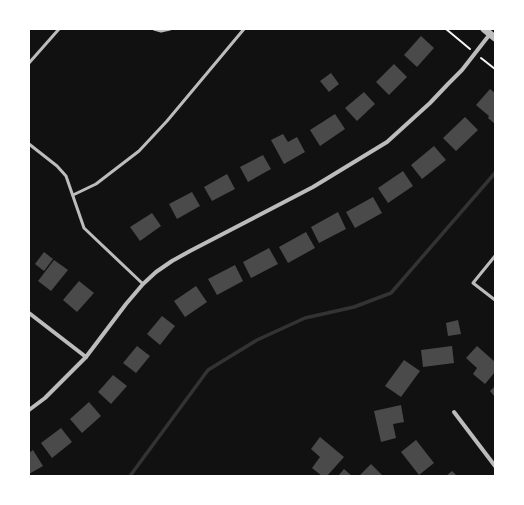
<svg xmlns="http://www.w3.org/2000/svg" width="524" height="505" font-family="'Alegreya Sans',sans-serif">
<rect width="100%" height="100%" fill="#111"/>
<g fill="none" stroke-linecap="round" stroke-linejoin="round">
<path stroke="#333" stroke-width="3.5" d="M130,476l78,-106 49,-30 48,-22 49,-11 37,-14 104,-120"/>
</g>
<g fill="#4a4a4a">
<path d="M421,36l13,12 -17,19 -13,-12z"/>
<path d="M394,64l13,13 -18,18 -13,-13z"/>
<path d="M331,73l8,11 -10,8 -9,-11z"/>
<path d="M490,89l5,4v31l-7,-6 1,-2 -13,-11z"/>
<path d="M364,92l11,12 -18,17 -12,-13z"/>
<path d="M335,114l10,15 -25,17 -10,-16z"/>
<path d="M465,117l13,13 -22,21 -13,-13z"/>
<path d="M283,134l5,8 9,-5 8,15 -21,12 -13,-24z"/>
<path d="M434,146l12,14 -24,19 -11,-14z"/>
<path d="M263,155l8,14 -23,13 -8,-15z"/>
<path d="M403,171l10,15 -25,17 -10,-15z"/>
<path d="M227,174l8,15 -23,12 -8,-14z"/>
<path d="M192,192l8,14 -23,13 -8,-15z"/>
<path d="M373,197l9,16 -27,15 -9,-16z"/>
<path d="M338,212l8,17 -27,14 -8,-16z"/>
<path d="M152,213l9,13 -21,15 -10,-14z"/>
<path d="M306,232l9,16 -27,15 -9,-16z"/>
<path d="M269,248l9,16 -27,14 -8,-16z"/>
<path d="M44,252l9,7 -9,12 -9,-7z"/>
<path d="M54,260l14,10 -17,21 -13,-10z"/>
<path d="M235,265l8,16 -26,14 -9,-16z"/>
<path d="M79,281l15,12 -17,19 -14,-12z"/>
<path d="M196,286l11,16 -22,15 -11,-16z"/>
<path d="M162,316l13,10 -15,19 -13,-11z"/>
<path d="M458,320l3,14 -13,2 -2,-13z"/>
<path d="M137,346l13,10 -14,17 -13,-10z"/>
<path d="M452,346l2,17 -31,4 -2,-17z"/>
<path d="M477,346l18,16v10l-10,12 -12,-10 4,-6 -11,-10z"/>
<path d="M404,360l16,11 -19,26 -16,-11z"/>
<path d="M113,375l14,11 -16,18 -13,-12z"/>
<path d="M495,386v11l-5,-6z"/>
<path d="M89,402l12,14 -19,17 -12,-14z"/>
<path d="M401,405l3,17 -11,2 3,14 -15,4 -7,-31z"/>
<path d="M61,428l11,14 -20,16 -11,-15z"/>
<path d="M320,437l24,20 -17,19h-5l-10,-8 8,-11 -9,-8z"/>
<path d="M416,440l18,23 -15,12 -18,-23z"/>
<path d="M33,450l10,16 -14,8v-21z"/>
<path d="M371,464l12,12h-22l-1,-1z"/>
<path d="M344,469l8,7h-14z"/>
<path d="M452,471l5,5h-11z"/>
</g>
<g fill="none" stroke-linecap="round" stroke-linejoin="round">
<g stroke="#f5f5f5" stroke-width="2">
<path d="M446,29l24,20"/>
<path d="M481,58l14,11"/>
</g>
<g stroke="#bcbcbc" stroke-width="3">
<path d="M154,29l7,2 9,-2"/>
<path d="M29,63l30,-34"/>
<path d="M29,144l28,22 9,10 18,52 59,56"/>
<path d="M73,195l23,-11 43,-33 28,-30 77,-92"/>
<path d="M495,256l-22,27 22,17"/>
</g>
<g stroke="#bcbcbc" stroke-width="4">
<path d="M29,313l57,44"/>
<path d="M29,410l16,-12 41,-41 40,-53 17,-20 13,-12 16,-11 18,-10 123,-64 74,-45 43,-39 18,-19 14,-14 28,-36"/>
<path d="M454,412l41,54"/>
</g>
<path stroke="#bcbcbc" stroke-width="7" d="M484,29l11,9"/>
</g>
<rect width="524" height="505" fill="none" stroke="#ffffff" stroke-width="60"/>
</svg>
